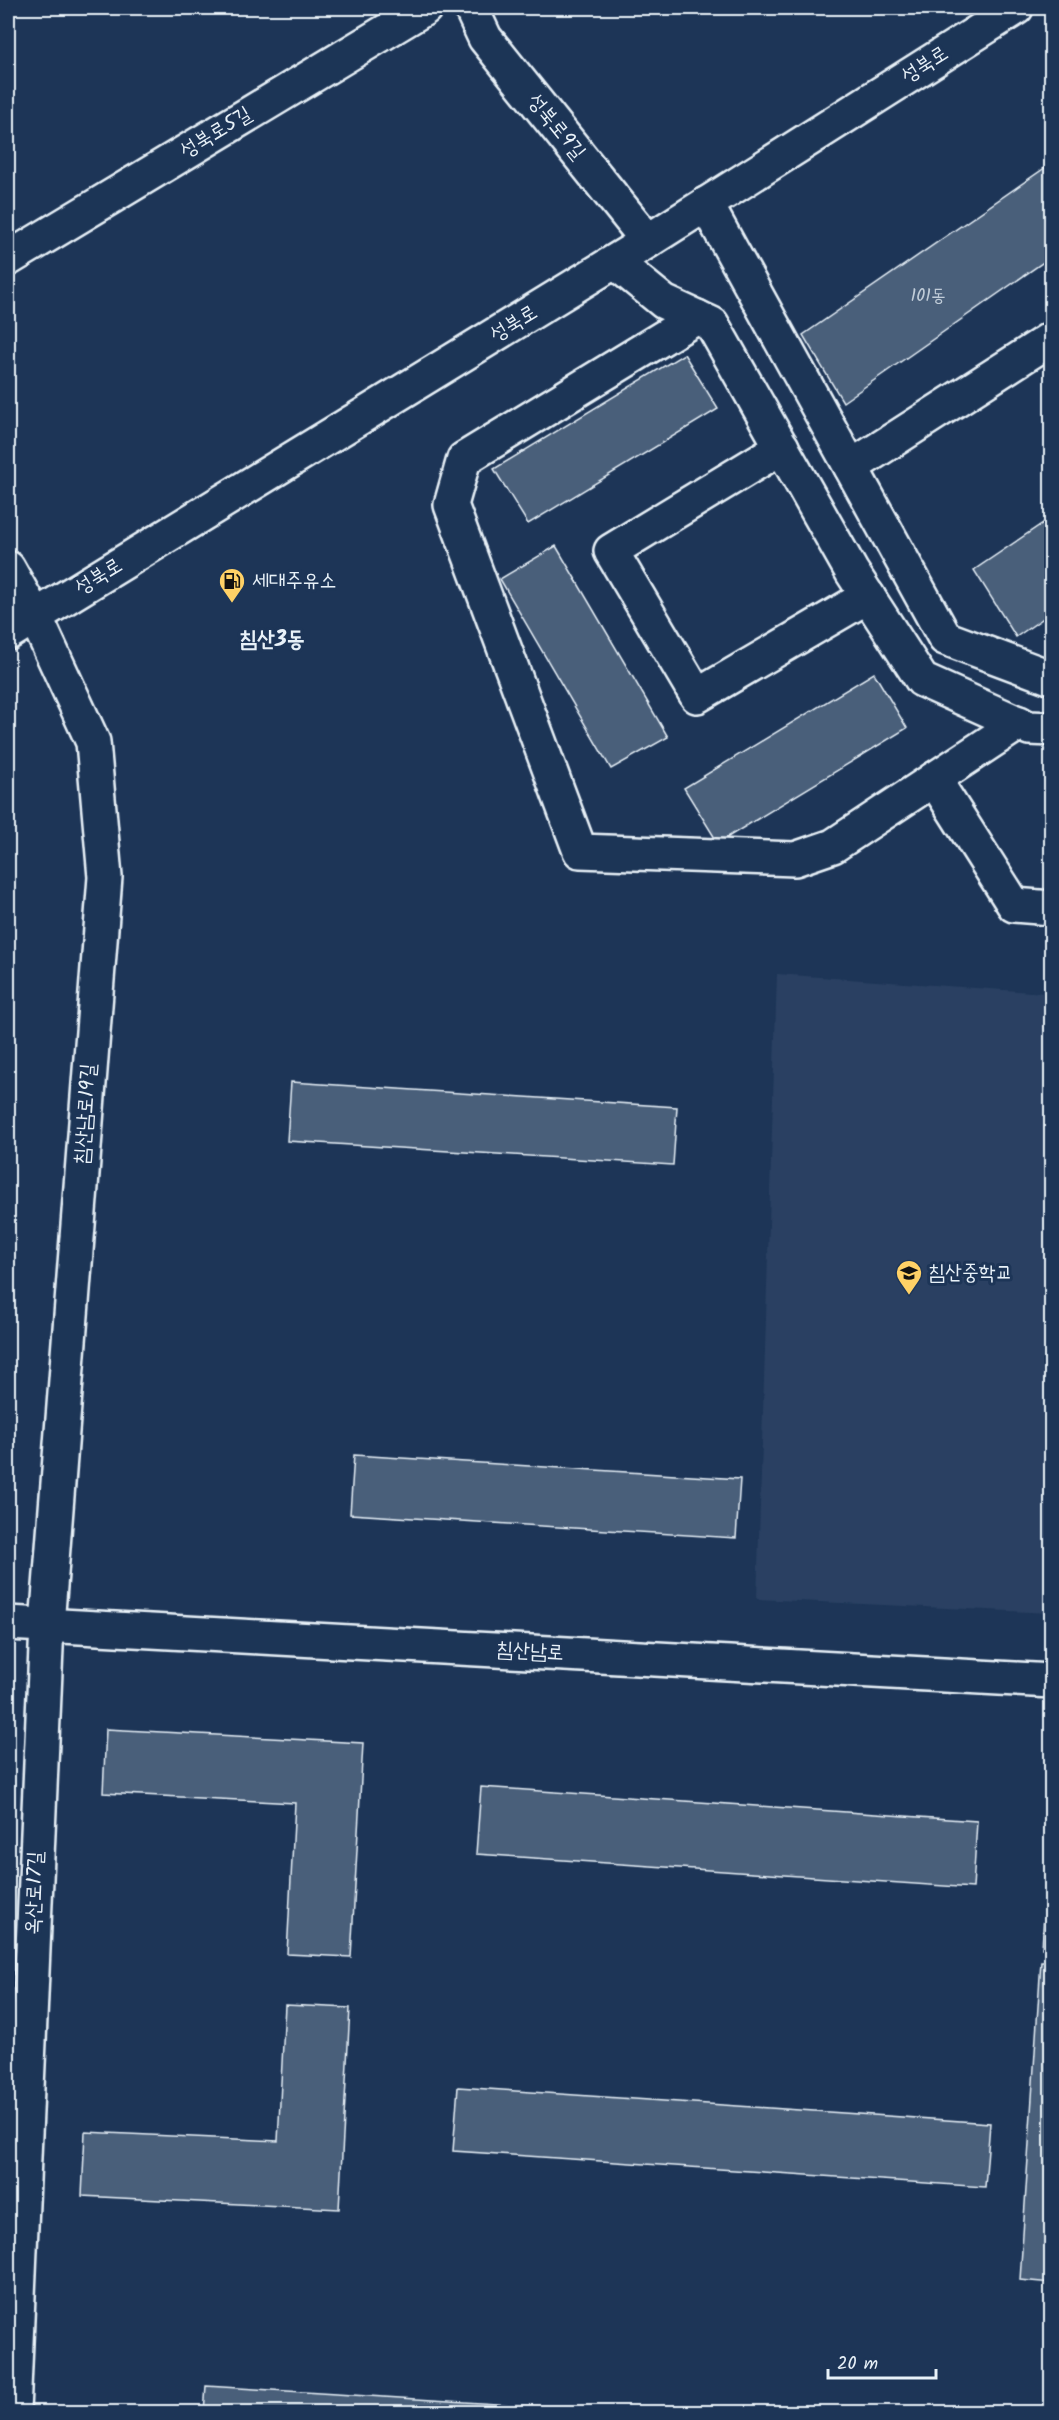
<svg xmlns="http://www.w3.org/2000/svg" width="1059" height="2420" font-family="Kalam,'Poor Story',sans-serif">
<rect width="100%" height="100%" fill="#1d3557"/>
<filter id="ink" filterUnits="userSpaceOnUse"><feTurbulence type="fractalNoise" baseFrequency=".0167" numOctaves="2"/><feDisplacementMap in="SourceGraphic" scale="12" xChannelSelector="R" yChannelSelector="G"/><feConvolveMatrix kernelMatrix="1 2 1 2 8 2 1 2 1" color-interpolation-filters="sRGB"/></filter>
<g filter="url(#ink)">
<path fill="#2a4162" d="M777,974l269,19 5,-3v623l-294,-14z"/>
<g fill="#495e7a" stroke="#e8f1f8" stroke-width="1.5">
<path d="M1052,163v93l-209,146 -40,-67z"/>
<path d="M684,354l34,55 -190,115 -34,-55z"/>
<path d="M1052,517v95l-36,25 -42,-67z"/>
<path d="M556,546l112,191 -57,32 -111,-190z"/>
<path d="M874,673l33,55 -189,115 -34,-55z"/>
<path d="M291,1082l386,25 -4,58 -386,-24z"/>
<path d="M354,1455l386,24 -4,59 -386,-24z"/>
<path d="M106,1729l257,14 -12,214 -64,-3 8,-151 -192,-10z"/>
<path d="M481,1787l496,34 -4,67 -497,-34z"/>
<path d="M1050,1821h2v127h-10z"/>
<path d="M1041,1961h11v322l-32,-3z"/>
<path d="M285,2005l65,3 -11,201 -257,-13 3,-64 193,9z"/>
<path d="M458,2087l532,36 -5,64 -532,-36z"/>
<path d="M206,2386l387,24v2h-389z"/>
<path d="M692,2409l61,3h-61z"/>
</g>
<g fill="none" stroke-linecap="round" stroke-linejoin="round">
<g stroke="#e8f1f8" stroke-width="38">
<g id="minor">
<path d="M471,8l14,30 163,203"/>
<path d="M706,204l239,434 107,40"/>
<path d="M8,259l417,-251"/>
<path d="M615,262l49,40 48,22 140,248 70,108 107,48 23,1"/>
<path d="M697,317l-233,142 -13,46 129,346 215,8 38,-13 186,-123"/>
<path d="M782,447l-171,104 86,145 171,-100"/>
<path d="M851,467l201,-129"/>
<path d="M8,568l27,48 58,126 12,135 -58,748 -34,787"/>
<path d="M934,779l80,126 38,3"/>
</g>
</g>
<g stroke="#e8f1f8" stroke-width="38">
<g id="major">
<path d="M8,633l640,-392 368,-233"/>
<path d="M8,1623l1044,58"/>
</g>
</g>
<use href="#minor" stroke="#1d3557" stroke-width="33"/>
<use href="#major" stroke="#1d3557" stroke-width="33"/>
</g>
</g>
<defs>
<g id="fuel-pin" transform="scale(1.35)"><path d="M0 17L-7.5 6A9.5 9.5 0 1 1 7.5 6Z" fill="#ffd166" stroke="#1d3557"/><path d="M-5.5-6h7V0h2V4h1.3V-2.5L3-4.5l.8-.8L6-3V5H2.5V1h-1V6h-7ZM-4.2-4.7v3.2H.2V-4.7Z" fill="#111"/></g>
<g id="school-pin" transform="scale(1.35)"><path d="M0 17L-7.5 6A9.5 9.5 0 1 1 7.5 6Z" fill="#ffd166" stroke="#1d3557"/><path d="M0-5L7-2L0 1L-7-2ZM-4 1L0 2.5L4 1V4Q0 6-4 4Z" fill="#111"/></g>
</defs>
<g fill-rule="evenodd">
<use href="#fuel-pin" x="232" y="581"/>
<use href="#school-pin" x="909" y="1273"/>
</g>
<g text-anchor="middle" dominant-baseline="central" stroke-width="6" stroke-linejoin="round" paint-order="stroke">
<g font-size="18" fill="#c0ccd8">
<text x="928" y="296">101동</text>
</g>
<g font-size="21" fill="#e8f1f8" stroke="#1d3557">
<text transform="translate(925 65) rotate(-32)">성북로</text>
<text transform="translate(556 127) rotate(51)">성북로9길</text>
<text transform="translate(216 133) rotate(-31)">성북로5길</text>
<text transform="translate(514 324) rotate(-31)">성북로</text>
<text transform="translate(99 577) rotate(-31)">성북로</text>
<text transform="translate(86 1114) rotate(-86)">침산남로19길</text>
<text transform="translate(530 1652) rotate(3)">침산남로</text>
<text transform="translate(35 1893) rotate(-88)">옥산로17길</text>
</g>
<g font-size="21" fill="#e8f1f8" stroke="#1d3557" text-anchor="start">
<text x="252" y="581">세대주유소</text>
<text x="928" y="1273">침산중학교</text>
</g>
<g font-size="22" font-weight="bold" fill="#e8f1f8" stroke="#1d3557">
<text x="272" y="640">침산3동</text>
</g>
</g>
<rect width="1059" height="2420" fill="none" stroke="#1d3557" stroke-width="30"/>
<rect x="15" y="15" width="1029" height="2390" fill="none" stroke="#e8f1f8" stroke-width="2" filter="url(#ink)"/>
<path d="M828 2369v9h108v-9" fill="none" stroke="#e8f1f8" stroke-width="3"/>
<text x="837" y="2369" font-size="18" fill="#e8f1f8" stroke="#1d3557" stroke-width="4.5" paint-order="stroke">20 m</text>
</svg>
